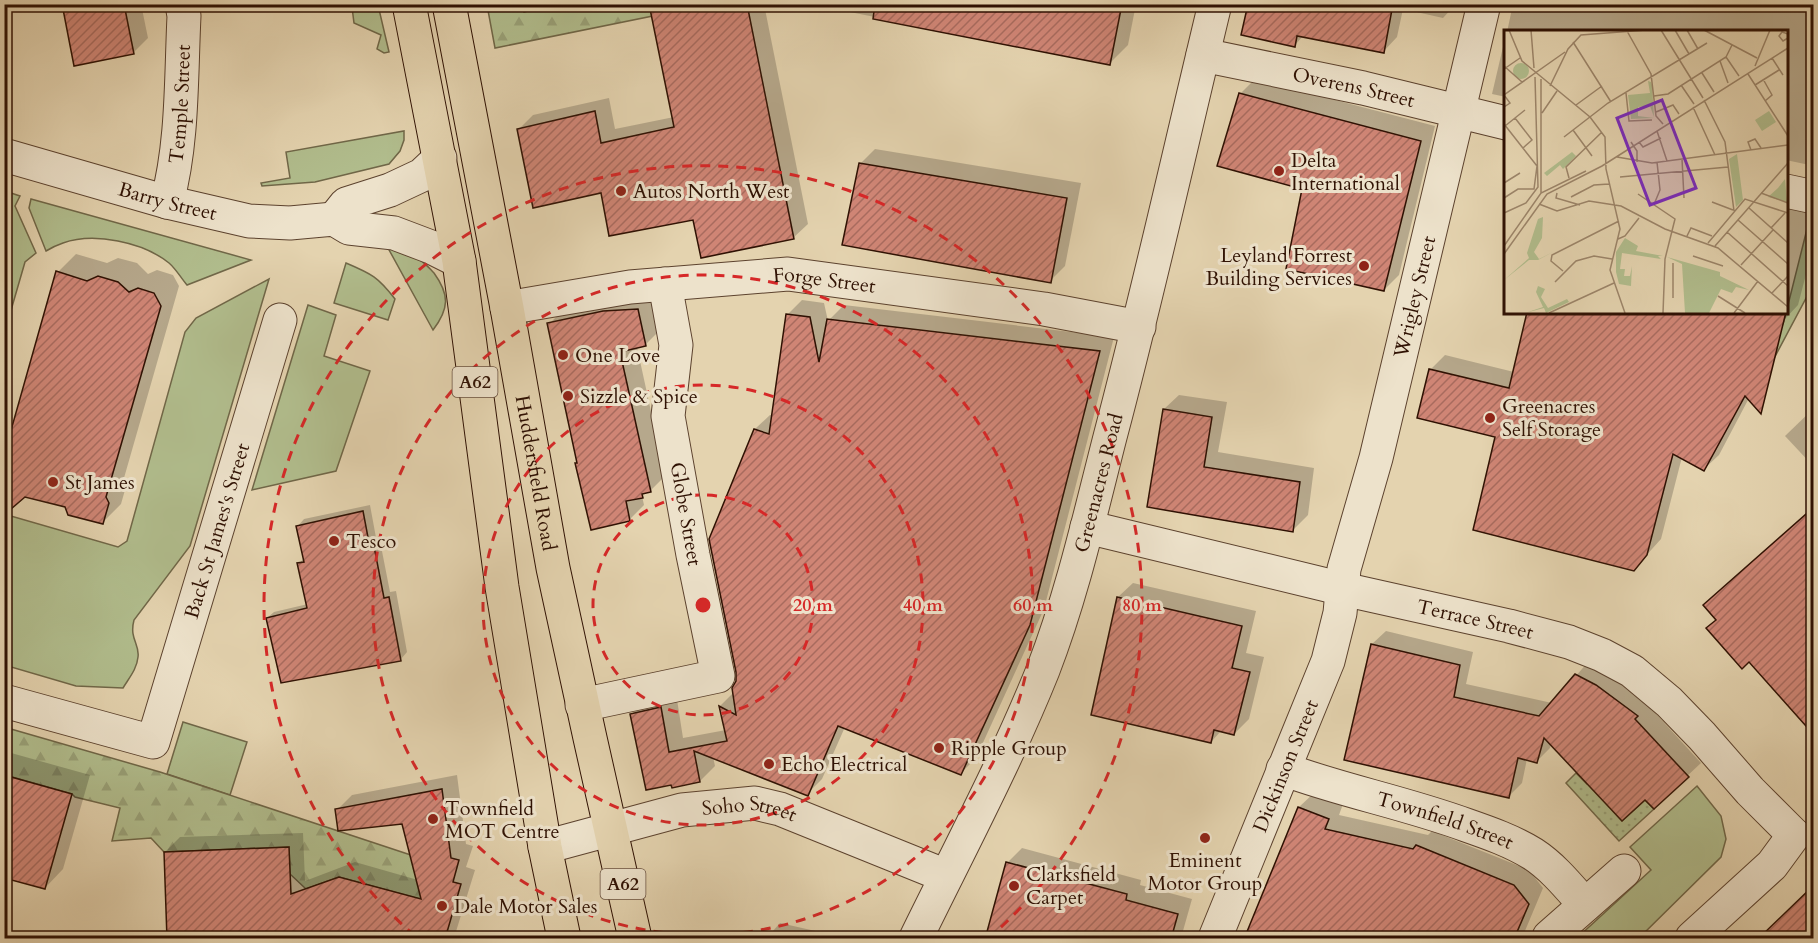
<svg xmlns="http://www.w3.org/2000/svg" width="1818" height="943" font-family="Cardo,serif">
<defs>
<pattern id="forest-firs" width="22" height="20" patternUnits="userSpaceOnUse" patternTransform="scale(1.5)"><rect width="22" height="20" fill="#b1bd8d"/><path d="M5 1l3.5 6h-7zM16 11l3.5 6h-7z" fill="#99a178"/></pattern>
<pattern id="garden-dots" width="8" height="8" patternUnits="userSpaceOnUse" patternTransform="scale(1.5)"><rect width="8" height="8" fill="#b1bd8d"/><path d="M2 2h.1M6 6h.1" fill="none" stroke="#99a178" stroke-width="1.8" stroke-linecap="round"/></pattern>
<pattern id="building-hatch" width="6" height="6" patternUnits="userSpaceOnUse" patternTransform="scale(1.5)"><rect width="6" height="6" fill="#cf8575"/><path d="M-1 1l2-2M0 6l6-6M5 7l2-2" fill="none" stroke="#a86b5e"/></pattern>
</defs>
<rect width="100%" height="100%" fill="#e4d3af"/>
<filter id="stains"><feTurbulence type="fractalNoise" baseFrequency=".00333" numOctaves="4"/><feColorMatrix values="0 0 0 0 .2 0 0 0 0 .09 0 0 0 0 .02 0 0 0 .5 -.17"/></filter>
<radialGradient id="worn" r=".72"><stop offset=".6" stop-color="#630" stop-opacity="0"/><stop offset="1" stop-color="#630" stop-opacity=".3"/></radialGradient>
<g fill="#b1bd8d" stroke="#706748" stroke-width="1.5">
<path d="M361,5h17l11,47 -5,1 -7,-4 4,-14 -27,-12 -2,-16z"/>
<path d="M404,131v9l-4,11 -11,13 -74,18 -53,4 -1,-3 29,-5 -4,-26z"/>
<path d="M5,191l15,5 -5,10 21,47 -11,9 -20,69z"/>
<path d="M31,199l220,61 -64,25c-6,-7 -11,-16 -18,-22 -26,-21 -75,-31 -106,-20 -6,2 -12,5 -17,8l-17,-43z"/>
<path d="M1808,225l5,1v59l-60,113 31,-77z"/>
<path d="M388,248c10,4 23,6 32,12 5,3 10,9 14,13 16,22 15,36 -1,57z"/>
<path d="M346,263c26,11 32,14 49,36l-7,21 -54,-17z"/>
<path d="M269,279l-79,267 -56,74c-5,19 6,24 4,37 -1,12 -9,21 -15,31l-47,-2 -68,-20 -3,2 -1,-154 114,33 9,-6 58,-209 11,-14z"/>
<path d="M308,305l28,10 -12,41 46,15 -34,100 -84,19z"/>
<path d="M183,722l64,20 -17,53 -63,-21z"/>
<path d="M1697,786l24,30 5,23 -5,18 -82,81h-62l74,-68 -21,-23z"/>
</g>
<g fill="url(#forest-firs)" stroke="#706748" stroke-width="1.5">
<path d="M554,4l153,1 -212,43 -8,-43h35l2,7z"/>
<path d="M4,727l156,45 278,92 -11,37 -88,-24 -33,12 -16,-15 -1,-27 -125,5 -13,-14 -39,3 8,-33 -45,-11 -3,-3 -67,-19z"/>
</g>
<path fill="url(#garden-dots)" stroke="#706748" stroke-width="1.5" d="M1610,762l2,48 10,11 23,-21 9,9 -35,32 -53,-58 10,-10 11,11z"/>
<g fill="#0003">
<path d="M64,4h77l7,34 -15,15z"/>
<path d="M259,4h18l-17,4z"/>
<path d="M523,4h25l-24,6z"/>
<path d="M651,4h113l44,220 -15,14 -99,-20 -92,-26 -83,-63 14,-14 76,-17 6,31 59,-12z"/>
<path d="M810,4h326l-8,41 -19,19z"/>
<path d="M1250,4h206l-13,14 -40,-9 -6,28 -14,15 -80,-16 -8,9z"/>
<path d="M1513,4h301v162l-28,-6v-128h-279z"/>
<path d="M1506,34v63l-14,-3z"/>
<path d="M1255,79l180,47 -36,149 -15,15 -80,-102 -64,-94z"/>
<path d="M875,149l206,34 -16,83 -15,15 -190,-117z"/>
<path d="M1786,202l28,6v36l-16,61 -14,15 -36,80 -29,55 -15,14 -22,-12 -21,82 -27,30 -204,-199 15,-15 69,17 15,-60h257z"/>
<path d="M76,254l31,9 11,-5 19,5 11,11 9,-4 16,5 6,11 -55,192 3,5 -6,21 -18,18 -45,-250z"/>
<path d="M652,295l8,35 -15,15 -8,2 28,129 -15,15 -4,1 -4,4 2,9 -15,15 -51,-58 -29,-138 15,-15z"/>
<path d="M802,300l22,3 4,18 16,-16 270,32 -70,272 -68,149 -15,15 -116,-46 -23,52 -15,15 -94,-37 2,9 -15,15 -27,5 -41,-72 15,-15 29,-6 7,45 43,-8 -6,-24 14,-14 3,-10 1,-10 -27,-133 44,-110 15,-14h3l14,-100z"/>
<path d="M1179,395l48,7 -9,50 96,16 -6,47 -15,15 -144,-25 15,-96z"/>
<path d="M1814,408v59l-29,-31z"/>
<path d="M370,505l7,38 3,-2 10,51 6,-1 11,61 -6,7 -134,-41 7,-6 34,-8 -9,-40 5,-6 -6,-32 6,-7z"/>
<path d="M1133,583l123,28 -10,42 18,4 -15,62 -15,15 -13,-3 -10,11 -93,-145z"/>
<path d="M1386,631l87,21 -7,32 86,19 37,-42 21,11 38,33 53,58 -47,44 -8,-9 -95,-54 -1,4 -13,13 -10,-2 -5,24 -14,14 -162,-39 26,-114z"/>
<path d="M4,751l86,24 -27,94 -18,19 -41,-12z"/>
<path d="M457,775l9,69 7,2 -7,21 9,3 -21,68h-286l-3,-86 15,-15 123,-4 2,48 50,-19 63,18 -15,-57 -66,-13 15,-15z"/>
<path d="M1314,793l29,11 -4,11 89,20 4,-4 97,39 14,18 -21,50h-259l-15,-5 51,-126z"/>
<path d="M1022,848l119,32 -1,5 52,14 -11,39h-194l20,-75z"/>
<path d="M780,923l62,14v1h-72l2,-6z"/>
</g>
<g fill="url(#building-hatch)" stroke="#2f1103" stroke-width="1.5">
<path d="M62,4h62l10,50 -60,12z"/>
<path d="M649,4h98l47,235 -93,19 -8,-38 -84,16 -8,-43 -68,15 -16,-79 78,-18 6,32 73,-16z"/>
<path d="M875,4h247l-12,61 -237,-46z"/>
<path d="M1248,4h145l-9,49 -87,-17 -2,11 -54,-12z"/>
<path d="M1239,93l182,48 -37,150 -98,-22 16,-80 -85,-23z"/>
<path d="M859,163l208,35 -16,85 -209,-38z"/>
<path d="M56,271l31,10 11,-5 20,6 11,10 9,-4 16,5 7,13 -55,191 3,6 -6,21 -35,-9 -3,-8 -40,-10 -21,18v-60z"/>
<path d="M638,309l8,37 -26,6 31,140 -9,2 1,4 -17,3 4,20 -39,9 -16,-67h2l-30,-140 56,-12z"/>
<path d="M1527,312h259l-25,102 -16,-18 -41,75 -31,-17 -26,101 -13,16 -161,-41 22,-93 -78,-19 12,-49 80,19z"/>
<path d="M786,314l24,3 9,45 8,-43 273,32 -70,274 -69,150 -123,-49 -30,70 -114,-45 6,31 -28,6 -1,-3 -25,5 -16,-76 31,-7 8,45 58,-11 -8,-35 17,9 -4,-27 4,-7v-9l-27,-133 45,-110 15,5z"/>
<path d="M1163,409l49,8 -8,50 96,15 -7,50 -146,-25z"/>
<path d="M1814,507v228l-65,-73 -7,7 -36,-41 10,-8 -13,-15z"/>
<path d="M363,511l7,37 4,-2 10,52 5,-1 12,64 -120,22 -15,-65 41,-10 -10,-45 7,-1 -8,-36z"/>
<path d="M1117,597l125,29 -10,42 18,4 -16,63 -20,-5 -3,13 -120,-28z"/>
<path d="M1371,644l89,21 -6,32 85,19 36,-42 21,11 42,31 -3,3 54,58 -35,32 -9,-9 -23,21 -78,-83 -7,25 -19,-5 -9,40 -165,-38z"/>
<path d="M4,775l68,19 -27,95 -41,-11z"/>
<path d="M442,789l9,69 8,2 -6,22 8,2 -16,55h-278l-3,-87 125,-5 2,47 48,-17 82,22 -19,-75 -64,7 -3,-22z"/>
<path d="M1298,807l31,12 -4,10 88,20 3,-4 98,40 15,19 -15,35h-270z"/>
<path d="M1006,862l121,32 -1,6 52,14 -7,25h-186z"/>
<path d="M1814,885v54h-56z"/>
</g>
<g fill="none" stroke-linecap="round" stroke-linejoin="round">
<g stroke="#5c422e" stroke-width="35">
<g id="minor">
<path id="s1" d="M1203,55l160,33 143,35"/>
<path id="s2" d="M4,155l163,47 82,19 41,2 44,-4 15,9 45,5 37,14 28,14"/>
<path d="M1786,191l28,6"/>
<path id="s3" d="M167,202c16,-60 14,-125 17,-186l-2,-12"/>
<path d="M334,219l12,-15 44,-14 32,-15 18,-17"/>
<path id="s4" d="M507,308l123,-21 158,-13 256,35 95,18"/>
<path id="s5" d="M1087,527l256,62 166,37 60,16 33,13 30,16 37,31 33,34 48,55 44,44"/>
<path id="s6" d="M4,701l149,41 127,-422"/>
<path d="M582,705l136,-29 -25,-121 -25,-139 8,-71 -11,-61"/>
<path id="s7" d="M1283,769c60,22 123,34 183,56 23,8 46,16 67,29 20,13 36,33 52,51"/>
<path id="s8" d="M545,847l137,-37 73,-7 25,6 166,67"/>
<path d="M1549,937l75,-66"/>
<path id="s9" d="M916,938c43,-88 90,-176 127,-268 29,-75 47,-155 67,-233 38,-143 70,-288 105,-433"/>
<path id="s10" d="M1215,938l113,-277 12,-48 4,-44 32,-111 108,-454"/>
<path d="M1692,938l80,-73 22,-30"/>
</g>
</g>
<g stroke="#2f1103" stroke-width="35">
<g id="major">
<path d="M409,4l50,257 43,326 43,260 19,91"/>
<path id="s11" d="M449,4l58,304 46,260 37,170 45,200"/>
</g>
</g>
<use href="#minor" stroke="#ede2cb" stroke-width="33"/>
<use href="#major" stroke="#e4d3af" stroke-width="33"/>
</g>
<g fill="none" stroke="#d62828" stroke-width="3" stroke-dasharray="10 8">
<circle cx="703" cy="605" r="110"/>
<circle cx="703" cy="605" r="220"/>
<circle cx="703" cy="605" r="330"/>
<path d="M415 936A439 439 0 1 1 991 936"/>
</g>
<g fill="#8f2418" stroke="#ede2cb" stroke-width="2">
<circle cx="1279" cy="171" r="6"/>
<circle cx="621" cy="191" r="6"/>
<circle cx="1364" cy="266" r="6"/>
<circle cx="563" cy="355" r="6"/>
<circle cx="568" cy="396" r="6"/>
<circle cx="1490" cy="418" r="6"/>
<circle cx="53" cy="482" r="6"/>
<circle cx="334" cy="541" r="6"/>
<circle cx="939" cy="748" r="6"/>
<circle cx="769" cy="764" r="6"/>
<circle cx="433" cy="819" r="6"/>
<circle cx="1205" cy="838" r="6"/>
<circle cx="1014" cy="886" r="6"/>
<circle cx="442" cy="906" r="6"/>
</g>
<g text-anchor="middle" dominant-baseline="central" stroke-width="6" stroke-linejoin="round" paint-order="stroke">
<g fill="#ede2cb" stroke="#68503f" stroke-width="1.5">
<rect x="452.5" y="367" width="45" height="30" rx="4.5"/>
<rect x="600.5" y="869" width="45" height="30" rx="4.5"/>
</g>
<g font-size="18" font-weight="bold" fill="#2f1103">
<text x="475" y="382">A62</text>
<text x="623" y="884">A62</text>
</g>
<g font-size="20" fill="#2f1103" stroke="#ede2cb">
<text stroke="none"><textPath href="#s1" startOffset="154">Overens Street</textPath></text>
<text stroke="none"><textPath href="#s3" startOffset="99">Temple Street</textPath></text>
<text stroke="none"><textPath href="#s2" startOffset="170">Barry Street</textPath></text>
<text stroke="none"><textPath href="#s4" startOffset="320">Forge Street</textPath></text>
<text stroke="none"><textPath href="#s10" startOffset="674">Wrigley Street</textPath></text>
<text stroke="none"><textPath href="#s11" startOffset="477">Huddersfield Road</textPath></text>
<text stroke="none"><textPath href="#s9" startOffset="492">Greenacres Road</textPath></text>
<text transform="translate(686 514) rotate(80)">Globe Street</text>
<text stroke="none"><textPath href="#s6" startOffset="375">Back St James's Street</textPath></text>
<text stroke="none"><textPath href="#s5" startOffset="399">Terrace Street</textPath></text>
<text stroke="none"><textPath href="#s10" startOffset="186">Dickinson Street</textPath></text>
<text stroke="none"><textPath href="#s8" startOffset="210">Soho Street</textPath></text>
<text stroke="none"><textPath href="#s7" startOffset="170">Townfield Street</textPath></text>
</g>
<g font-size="20" fill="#2f1103" stroke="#ede2cb" text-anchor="start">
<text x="1291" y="160">Delta<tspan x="1291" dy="23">International</tspan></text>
<text x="633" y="191">Autos North West</text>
<text x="1352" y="255" text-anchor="end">Leyland Forrest<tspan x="1352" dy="23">Building Services</tspan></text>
<text x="575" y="355">One Love</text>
<text x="580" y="396">Sizzle &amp; Spice</text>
<text x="1502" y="406">Greenacres<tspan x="1502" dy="23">Self Storage</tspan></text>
<text x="65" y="482">St James</text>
<text x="346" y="541">Tesco</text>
<text x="951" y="748">Ripple Group</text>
<text x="781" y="764">Echo Electrical</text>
<text x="445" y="808">Townfield<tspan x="445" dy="23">MOT Centre</tspan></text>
<text x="1205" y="860" text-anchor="middle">Eminent<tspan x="1205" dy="23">Motor Group</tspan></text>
<text x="1026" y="874">Clarksfield<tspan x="1026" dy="23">Carpet</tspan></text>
<text x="454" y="906">Dale Motor Sales</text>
</g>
</g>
<g transform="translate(1504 30)">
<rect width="284" height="284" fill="#e4d3af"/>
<path d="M9 41a8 8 0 1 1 16 0a8 8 0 1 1-16 0ZM144,51l3,1 1,3 2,32 -4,-11 -12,1v9l16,2 -23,1 -3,-24 22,-2zM265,81l7,11 -14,9 -7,-11zM68,122l4,4 -13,13 -3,-4 -13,11 -3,-3zM233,124l6,46 -7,7 -7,-48zM281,149l2,23 -19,-5 10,-9zM121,208l13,8 -2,5 27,5h-5l3,3 -39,-6 -2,16h5l-1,7h6l2,-10 -1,20 -12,-2 -3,-12v-20zM163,227l53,15v4l29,14 -13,-3 -4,6 -11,-4 -12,24h-24l-3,-49z" fill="#b1bd8d"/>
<path d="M39,187l-1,21 -8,14 5,7 14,-7 -15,8h-9l-25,20 25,-22 -2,-5 11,-34zM34,256l7,3 -4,8 7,11 19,-9 2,3 -23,11 -2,-5 -19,5 18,-6 -7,-15z" fill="#b1bd8d"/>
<path fill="none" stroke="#9c856a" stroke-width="1.5" d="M5,0l13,31 68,56 15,20 1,32 14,60 -10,41 15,43M27,0l3,38M157,0l42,68M171,0l14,24M183,0l11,19M200,0l53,28M123,1l24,43 5,42 7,8M284,4l-6,-2 -3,4 4,5 5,-3M69,12l38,60M222,27l13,19M268,28l11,17M216,31l8,22M0,36l18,16M251,36l15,-36M0,39l16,-11M198,43l12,19M244,44l40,62M37,49v114M259,49l9,16 -7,6M177,55l13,19M251,55l24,-15M46,56l18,-37 13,-14 65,-5M122,63l3,28 23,-1M150,66l14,-2 58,-37 6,-12M200,70l21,42 9,69M72,75l26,-19M0,77l6,-4 -6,-8 61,-43M189,77l22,48M152,82l17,-7 6,9M38,83l15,-22M11,88l17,22 -9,8M0,94l33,42 -3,23h-16l-14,9M1,96l20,-16M69,100l19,26M153,101l10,30M60,107l44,-34 99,-60M127,112l6,9v11M135,112l4,5 18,-9M247,120l-3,-8 7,-3 6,9M113,127l35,6 136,-18M178,129l2,39M116,147l108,-10M65,148l-3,-11 36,-35M0,153l16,-10M53,163l-1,5 24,7M257,163l27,10M134,164l37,25 -10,40 -2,54M67,167l23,-12 15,-1M151,172l5,-12 -3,-28M208,172l21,8M35,174l18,7 32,-10 32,5 44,23 53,19 70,59M245,178l39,35M0,183l22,-10 12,-16 -3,-110M234,190l50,44M267,198l14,-15M223,202l61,54M183,206l4,-8 21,8M114,209l7,-3 14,-18M204,213l37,-44 43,14M0,216l37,-53 45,-22M211,216l73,-83M0,224l43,-60 55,-28 186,-118M189,226l30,10M169,233v35M237,235l32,-35M59,241l-12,-10 1,-6 67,-34M51,252l21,-21 18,-5 18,3M268,263l16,-17M214,266l27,17M45,283l65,-30M230,283l24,-32"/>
<path fill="#7b2cbf" fill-opacity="0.15" stroke="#7b2cbf" stroke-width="3" d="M158,70l34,88 -46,17 -33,-87z"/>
<rect width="284" height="284" fill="none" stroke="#2f1103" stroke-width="3"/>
</g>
<circle cx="703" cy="605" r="9" fill="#d62828" stroke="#ede2cb" stroke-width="3"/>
<g font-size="18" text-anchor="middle" font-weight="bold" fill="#d62828" stroke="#ede2cb" stroke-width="6" stroke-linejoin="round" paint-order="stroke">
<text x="813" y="611">20 m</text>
<text x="923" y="611">40 m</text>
<text x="1033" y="611">60 m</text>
<text x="1142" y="611">80 m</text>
</g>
<rect width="1818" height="943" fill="none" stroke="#e4d3af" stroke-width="24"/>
<rect x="6" y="6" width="1806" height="931" fill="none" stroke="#2f1103" stroke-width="3"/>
<rect x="12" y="12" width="1794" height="919" fill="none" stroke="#2f1103" stroke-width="1.5"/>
<rect width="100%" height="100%" filter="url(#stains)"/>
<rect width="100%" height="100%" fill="url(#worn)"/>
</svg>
